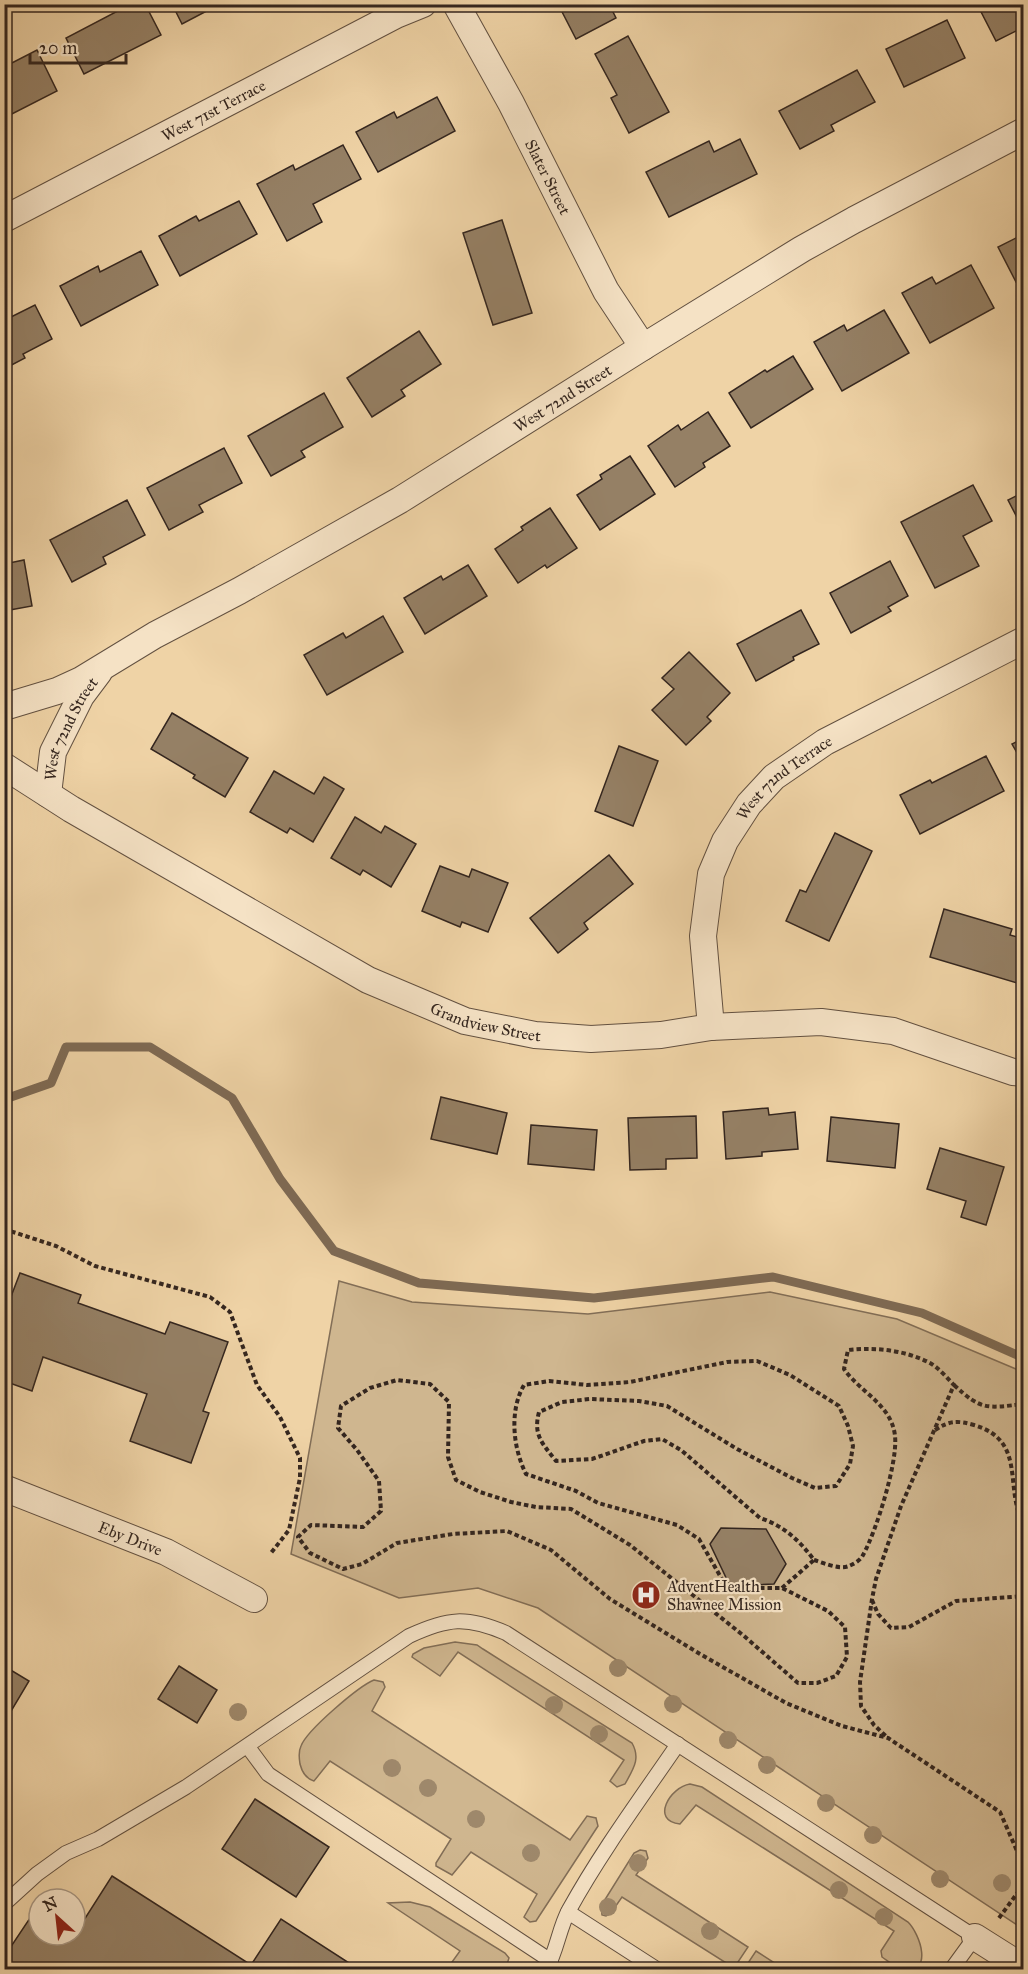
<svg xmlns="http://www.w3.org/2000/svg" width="1028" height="1974" font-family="'IM FELL Great Primer',serif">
<rect width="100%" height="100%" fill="#efd3a6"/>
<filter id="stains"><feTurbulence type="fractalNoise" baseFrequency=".00333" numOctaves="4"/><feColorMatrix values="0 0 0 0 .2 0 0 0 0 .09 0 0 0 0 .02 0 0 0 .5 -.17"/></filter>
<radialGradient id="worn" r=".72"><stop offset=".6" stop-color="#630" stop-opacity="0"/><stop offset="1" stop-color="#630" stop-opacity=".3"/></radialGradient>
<g fill="#cfb68f" stroke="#826e57" stroke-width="1.5">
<path d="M339,1281l73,21 176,12 182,-22 127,27 126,53v557l-485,-321 -60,-20 -79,10 -108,-44z"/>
<path d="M455,1642l22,3 6,4 149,94c9,16 1,26 -7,41l-8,3 -7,-6 14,-21 -166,-108 -18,24 -28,-19 1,-3 11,-6z"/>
<path d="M374,1680l9,2 2,5 -13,24 198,129 17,-24 9,2 2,8 -62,95 -6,1 -6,-5 13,-23 -66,-42 -19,23 -16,-9v-3l15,-24 -121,-78 -16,20c-7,-2 -12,-9 -14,-17 -1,-6 -2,-12 1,-18 6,-16 58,-60 73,-66z"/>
<path d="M690,1784l12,3 206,135c12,12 26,52 -5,48 -7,-2 -15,-9 -21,-13l-1,-6 13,-20 -198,-126 -16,19c-30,-3 -10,-37 10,-40z"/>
<path d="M640,1850l6,1 2,7 -12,17 112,72 -14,21 -112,-71 -11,16 -5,3 -4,-1 -1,-9 33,-53z"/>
<path d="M410,1902l20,5 75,46 4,5 -3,9 -4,3 -6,-4 -2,3h-47l13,-18 -72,-48z"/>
<path d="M756,1951l28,18h-40z"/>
</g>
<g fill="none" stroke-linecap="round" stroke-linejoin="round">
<path stroke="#7e6a54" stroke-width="9" d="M4,1096l4,2 43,-15 15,-36h84l82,51 48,81 54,72 85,32 175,15 179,-21 149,36 102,45"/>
</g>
<g fill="#958065" stroke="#34261f" stroke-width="1.5">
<path d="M131,4h14l16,31 -77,39 -18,-36z"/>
<path d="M172,4h48l-38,20z"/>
<path d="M558,4h51l7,14 -40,21z"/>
<path d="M977,4h47v23l-28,14z"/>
<path d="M947,20l18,38 -61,29 -18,-38z"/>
<path d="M628,36l41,76 -40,21 -18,-35 6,-3 -22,-41z"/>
<path d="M37,50l20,41 -53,27v-51z"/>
<path d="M857,70l18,32 -44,23 3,6 -34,18 -21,-38z"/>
<path d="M437,97l18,34 -77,41 -22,-40 38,-20 3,6z"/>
<path d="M740,139l17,35 -88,43 -23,-45 63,-31 5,11z"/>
<path d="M343,145l18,34 -48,25 9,18 -35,19 -30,-57 36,-19 2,5z"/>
<path d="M239,201l18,33 -77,42 -21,-40 37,-20 3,5z"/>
<path d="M502,220l30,93 -39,12 -30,-92z"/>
<path d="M1024,234v44l-8,4 -18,-35z"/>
<path d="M141,251l17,34 -77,41 -21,-40 38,-20 2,6z"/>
<path d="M971,265l23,43 -64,35 -28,-50 30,-16 4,7z"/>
<path d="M35,305l17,34 -29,15 2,4 -21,11v-54l3,4z"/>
<path d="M884,310l25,43 -67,38 -28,-49 30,-17 3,6z"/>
<path d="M419,331l22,33 -40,26 4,6 -33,21 -25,-39z"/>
<path d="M793,356l20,33 -62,39 -22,-35 36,-23 2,2z"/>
<path d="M324,393l19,34 -42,24 4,6 -34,19 -23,-40z"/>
<path d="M708,412l22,34 -27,17 2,4 -30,20 -27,-41 30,-21 3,5z"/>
<path d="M224,448l18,35 -43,22 4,7 -34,18 -22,-42z"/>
<path d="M630,456l25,38 -55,36 -23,-35 25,-16 -2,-4z"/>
<path d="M973,485l19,36 -29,15 16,30 -44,22 -34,-66z"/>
<path d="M1024,492v39l-16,-31z"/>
<path d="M127,500l18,35 -42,22 3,7 -34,18 -22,-42z"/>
<path d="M550,508l27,40 -30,20 -2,-3 -27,18 -23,-34 28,-19 -2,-3z"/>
<path d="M24,560l8,46 -28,5v-47z"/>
<path d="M890,561l18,35 -20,11 3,4 -40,22 -21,-40z"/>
<path d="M468,565l19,31 -62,38 -21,-36 37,-22 2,4z"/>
<path d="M801,610l18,34 -26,13 1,3 -38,21 -19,-37z"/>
<path d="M383,616l20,36 -76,43 -23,-40 39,-22 3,5z"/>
<path d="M689,652l41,41 -23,24 4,4 -25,24 -34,-35 22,-21 -12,-11z"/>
<path d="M172,713l76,45 -23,39 -32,-19 2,-3 -44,-26z"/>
<path d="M1024,738v27l-12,-21z"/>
<path d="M619,746l39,15 -25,65 -38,-15z"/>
<path d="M986,756l18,35 -84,43 -20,-39 30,-15 2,3z"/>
<path d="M274,771l40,23 10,-17 20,12 -31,53 -23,-14 -3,5 -37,-21z"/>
<path d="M355,817l26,16 4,-7 31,18 -25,43 -28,-17 -3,5 -29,-17z"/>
<path d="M835,833l37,18 -43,90 -43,-20 14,-31 6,2z"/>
<path d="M609,855l24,29 -49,39 4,6 -30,24 -28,-35z"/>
<path d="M440,866l29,11 3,-8 36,14 -20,49 -26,-10 -2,5 -38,-16z"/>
<path d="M944,909l68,20 -2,6 14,4v46l-94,-28z"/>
<path d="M441,1097l66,16 -10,41 -66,-15z"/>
<path d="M768,1108l1,7 26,-3 3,37 -36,3v4l-36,3 -3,-47z"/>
<path d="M696,1116l1,42 -31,1v10l-36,1 -2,-52z"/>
<path d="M831,1117l68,7 -4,44 -68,-7z"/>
<path d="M531,1125l66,5 -3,40 -66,-6z"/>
<path d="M940,1148l64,19 -18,58 -25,-8 5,-16 -39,-12z"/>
<path d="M20,1273l61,22 -3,8 87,31 5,-12 58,20 -25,69 6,2 -18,50 -61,-22 17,-47 -104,-37 -11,34 -28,-10v-66z"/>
<path d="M721,1528l45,1 20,35 -12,20 -44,2 -20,-42z"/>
<path d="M4,1666l25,15 -25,42z"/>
<path d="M179,1666l38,24 -20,33 -39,-24z"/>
<path d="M255,1799l74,48 -33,50 -74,-48z"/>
<path d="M112,1876l139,89 30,-46 79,51h-349l-7,-5v-8l34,-51 1,29h36v-5l2,1z"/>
</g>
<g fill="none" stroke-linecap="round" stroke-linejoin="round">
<g stroke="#635141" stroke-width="16">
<g id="service">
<path d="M248,1747l20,27 283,187"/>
<path d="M4,1904l33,-30 29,-21 32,-14 88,-52 223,-151c39,-18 57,-20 97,-3l469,304 -24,33"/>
<path d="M568,1912l90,58"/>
<path d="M546,1970c11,-19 13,-42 23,-60 32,-58 72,-112 109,-166"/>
</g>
</g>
<g stroke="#635141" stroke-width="28">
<g id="minor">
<path id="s1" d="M456,4l55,99 95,188 37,56"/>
<path id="s2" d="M4,219l392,-204 27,-11"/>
<path id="s3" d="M4,707l53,-16 24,-11 74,-45 84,-44 161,-91 243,-153 159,-98 52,-29 170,-89"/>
<path id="s4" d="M4,766l67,43 297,171 97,41 70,14 56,4 70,-4 50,-8 110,-5 72,9 120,41 11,1"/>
<path id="s5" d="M48,794l5,-42 28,-56 18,-24"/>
<path id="s6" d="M711,1027l-8,-91 8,-62 14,-33 24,-37 25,-27 51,-35 199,-102"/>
<path id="s7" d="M4,1488l162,64 88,47"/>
<path d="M975,1937l49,31"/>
</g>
</g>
<g stroke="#34261f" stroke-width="4" stroke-dasharray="4.5 3" stroke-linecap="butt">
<path d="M4,1229l52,17 39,20 115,31 20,15 27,73 23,32 20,41v20l-11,52 -18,23"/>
<path d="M954,1385c28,26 33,23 70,19"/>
<path d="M935,1430c14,-9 22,-10 39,-5 54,16 29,63 50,100"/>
<path d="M814,1560c10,3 25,10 35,6 5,-2 12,-6 14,-11 13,-23 35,-93 32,-119 -3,-31 -35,-44 -51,-67l4,-19c27,-3 57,0 82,13 9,5 17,15 24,22l-53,121 -25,73 -4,20 -12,83 1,24 13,19 14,13"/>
<path d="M782,1588l32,-28c-15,-20 -30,-34 -54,-42l-79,-68 -19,-11 -18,2 -52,18 -36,2c-14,-18 -23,-26 -17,-49l23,-10 28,-3 49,2 28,5 70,43 55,29 23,10 21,-2 14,-22 3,-18 -5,-20 -9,-20 -49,-31 -33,-14 -30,1 -97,20 -43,3 -38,-4 -25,4c-15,26 -11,63 2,89l50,17 22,12 79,22 22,14 28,49h55l46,23 17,16 2,30 -11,19 -19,7h-19l-54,-47 -114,-91 -59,-36 -35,-2 -25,-5 -31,-10 -24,-12 -8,-23 1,-55 -19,-18 -33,-4 -27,8 -29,18 -3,22 19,22 22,31 2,30 -18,16 -52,-2 -13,12 12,16 33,16 19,-5 35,-21 56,-9 54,-3 44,19 59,49 90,55 86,49 56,23 46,12 112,74 24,55"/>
<path d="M872,1600l6,14 13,14 18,-1 47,-26 68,-5"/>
<path d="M999,1918l25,-34"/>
</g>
<use href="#service" stroke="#f5e2c5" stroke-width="14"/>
<use href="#minor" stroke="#f5e2c5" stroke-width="26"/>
</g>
<g fill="#9e886b">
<circle cx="618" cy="1668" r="9"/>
<circle cx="673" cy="1704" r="9"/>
<circle cx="554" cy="1705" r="9"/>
<circle cx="238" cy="1712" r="9"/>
<circle cx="599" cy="1734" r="9"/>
<circle cx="728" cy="1740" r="9"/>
<circle cx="767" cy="1765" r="9"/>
<circle cx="392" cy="1768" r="9"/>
<circle cx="428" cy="1788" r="9"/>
<circle cx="826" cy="1803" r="9"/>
<circle cx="476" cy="1819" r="9"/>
<circle cx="873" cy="1835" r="9"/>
<circle cx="531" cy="1853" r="9"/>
<circle cx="638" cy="1863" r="9"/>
<circle cx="940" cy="1879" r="9"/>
<circle cx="1002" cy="1883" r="9"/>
<circle cx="839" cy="1890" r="9"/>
<circle cx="608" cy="1907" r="9"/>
<circle cx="884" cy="1917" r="9"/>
<circle cx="710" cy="1931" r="9"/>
</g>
<defs>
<g id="hospital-disc" transform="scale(1.5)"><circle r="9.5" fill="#8f2418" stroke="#f5e2c5"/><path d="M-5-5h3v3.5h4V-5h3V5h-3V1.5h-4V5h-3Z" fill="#fff"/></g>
</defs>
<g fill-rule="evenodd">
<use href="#hospital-disc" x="646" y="1595"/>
</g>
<g text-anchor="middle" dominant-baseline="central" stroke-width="4.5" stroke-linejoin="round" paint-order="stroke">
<g font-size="16" fill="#34261f" stroke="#f5e2c5">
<text stroke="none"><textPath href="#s2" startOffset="236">West 71st Terrace</textPath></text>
<text stroke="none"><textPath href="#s1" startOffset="196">Slater Street</textPath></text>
<text stroke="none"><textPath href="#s3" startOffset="640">West 72nd Street</textPath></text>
<text stroke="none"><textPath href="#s5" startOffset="70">West 72nd Street</textPath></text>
<text stroke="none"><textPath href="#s6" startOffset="278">West 72nd Terrace</textPath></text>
<text stroke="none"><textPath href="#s4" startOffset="548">Grandview Street</textPath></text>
<text stroke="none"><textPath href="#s7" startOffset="136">Eby Drive</textPath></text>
</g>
<g font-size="16" fill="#34261f" stroke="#f5e2c5" text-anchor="start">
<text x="667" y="1586">AdventHealth<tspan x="667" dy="18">Shawnee Mission</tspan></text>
</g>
</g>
<rect width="1028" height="1974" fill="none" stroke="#efd3a6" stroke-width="24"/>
<rect x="6" y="6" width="1016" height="1962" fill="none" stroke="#34261f" stroke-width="3"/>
<rect x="12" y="12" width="1004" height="1950" fill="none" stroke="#34261f" stroke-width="1.5"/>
<g transform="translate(57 1917) rotate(333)"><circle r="28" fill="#f5e2c5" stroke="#a89783" stroke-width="1.5"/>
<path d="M0-4.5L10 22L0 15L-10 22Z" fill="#8f2418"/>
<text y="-9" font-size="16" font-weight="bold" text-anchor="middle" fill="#34261f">N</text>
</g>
<path d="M30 54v9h96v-9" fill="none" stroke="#34261f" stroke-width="3"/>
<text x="39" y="54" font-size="18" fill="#34261f" stroke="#f5e2c5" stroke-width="4.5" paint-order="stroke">20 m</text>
<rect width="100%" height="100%" filter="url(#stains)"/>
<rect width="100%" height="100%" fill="url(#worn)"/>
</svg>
